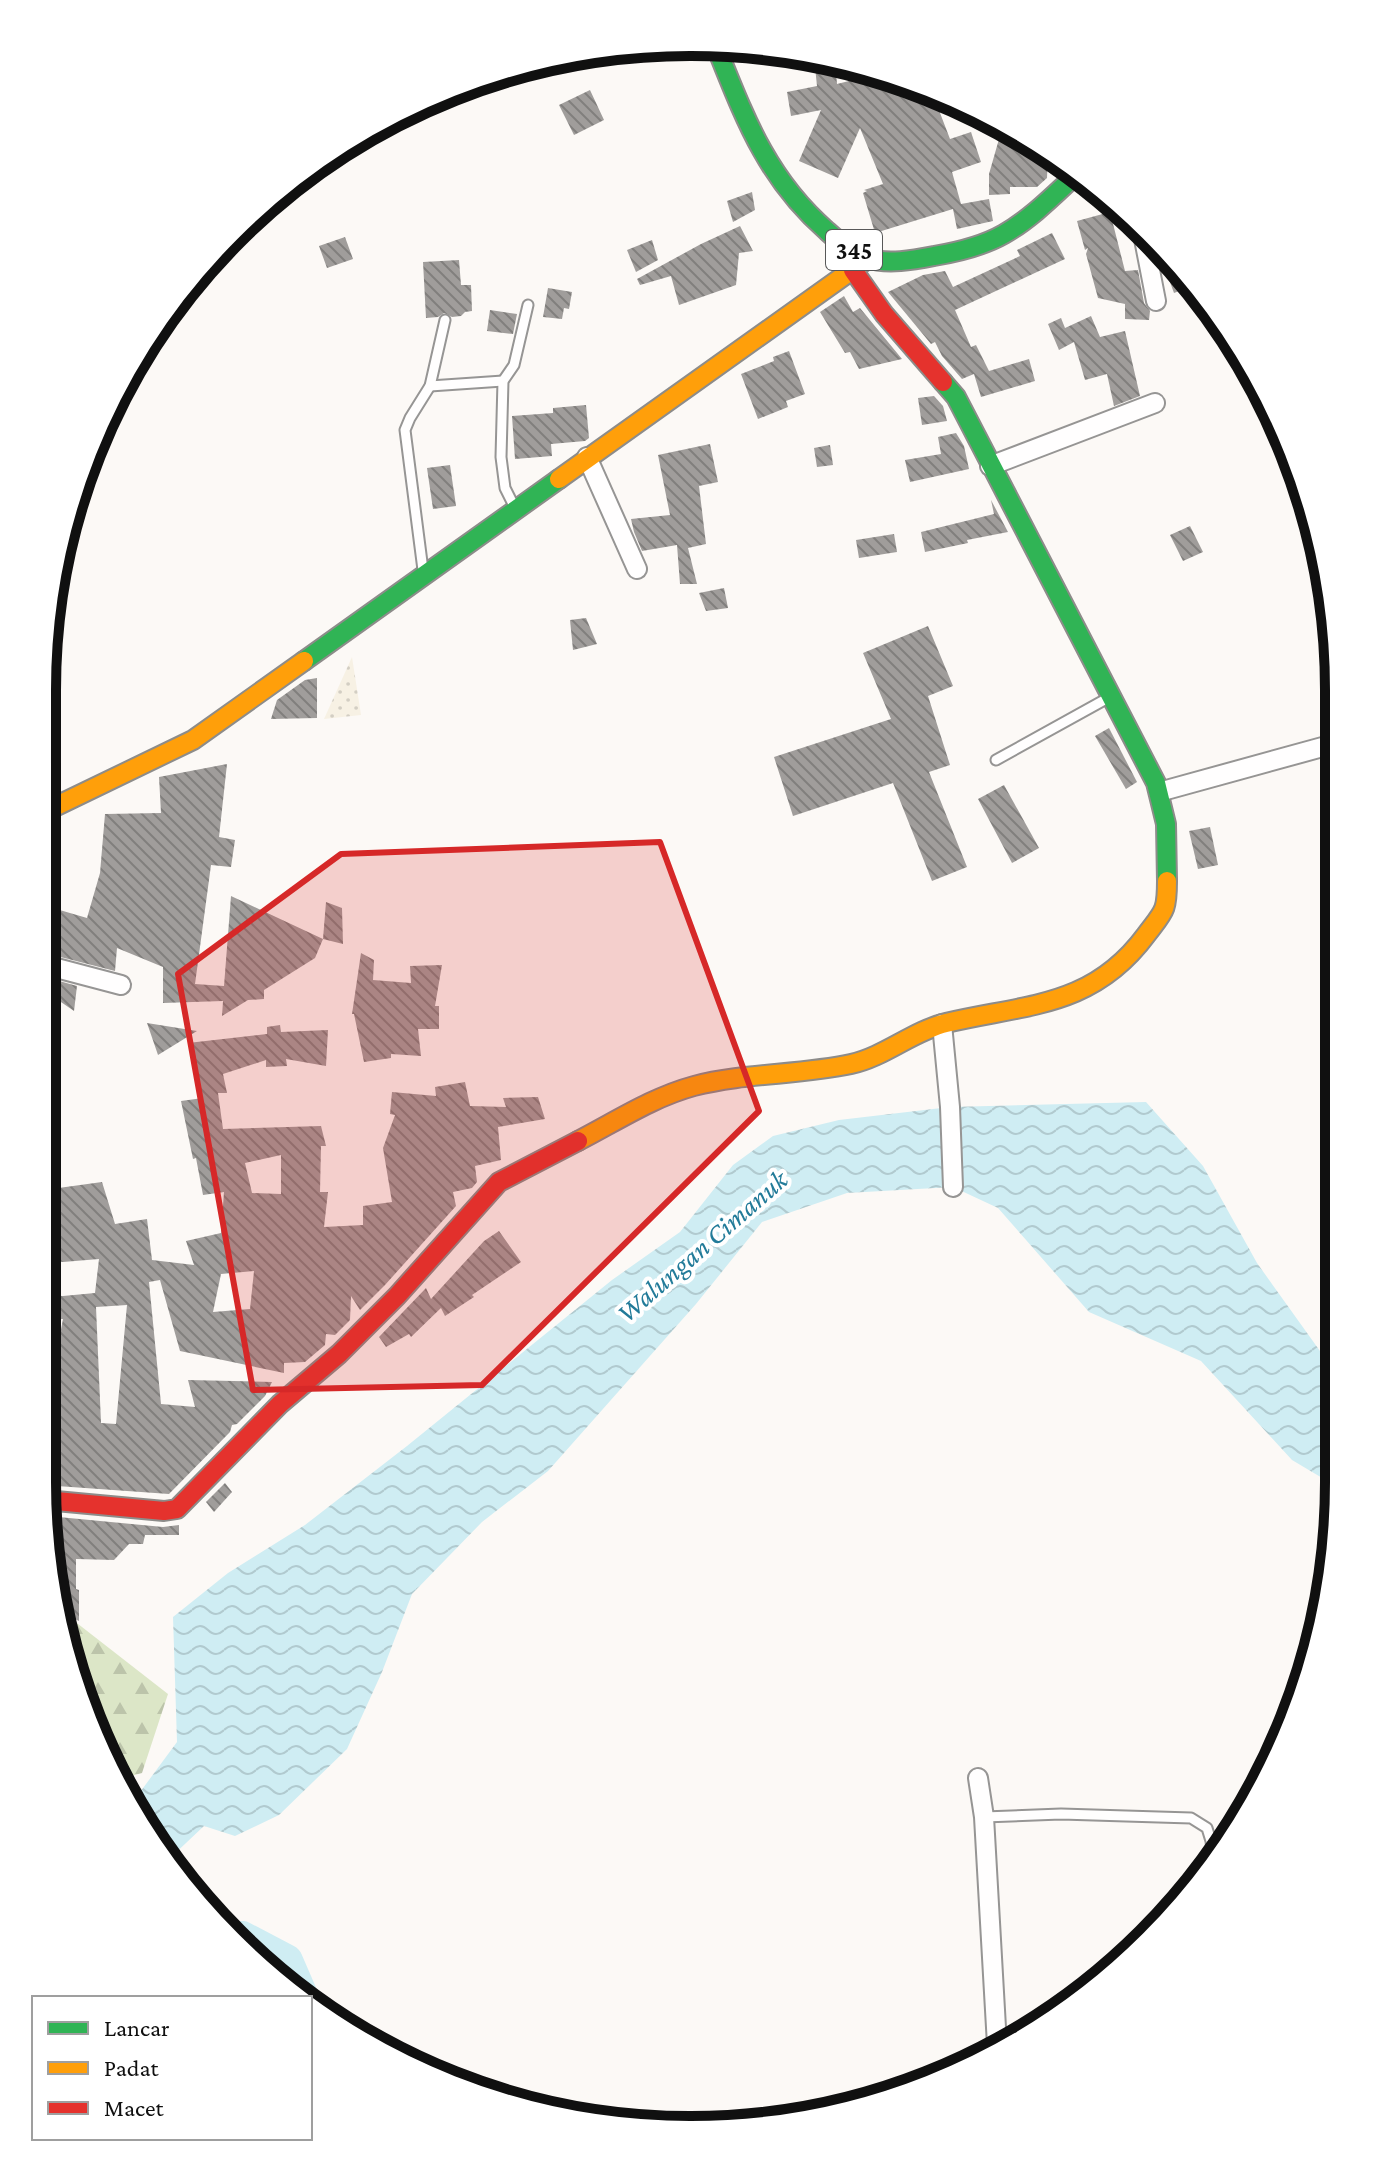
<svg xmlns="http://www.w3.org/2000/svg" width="1381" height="2172" font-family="'Crimson Pro',serif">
<defs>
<pattern id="farmland-dots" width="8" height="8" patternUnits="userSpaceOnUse" patternTransform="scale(2)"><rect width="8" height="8" fill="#f7f1e4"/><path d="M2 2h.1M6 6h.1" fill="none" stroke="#d3cec3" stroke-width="1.8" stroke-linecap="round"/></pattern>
<pattern id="forest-firs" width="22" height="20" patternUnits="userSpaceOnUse" patternTransform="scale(2)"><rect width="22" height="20" fill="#dce6c7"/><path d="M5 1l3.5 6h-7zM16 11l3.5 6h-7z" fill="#bcc4aa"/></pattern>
<pattern id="water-waves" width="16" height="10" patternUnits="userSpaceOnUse" patternTransform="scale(2)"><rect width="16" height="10" fill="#cfedf3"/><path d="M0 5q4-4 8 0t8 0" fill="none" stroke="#b1cacf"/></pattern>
<pattern id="building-back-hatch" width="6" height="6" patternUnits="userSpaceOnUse" patternTransform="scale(2)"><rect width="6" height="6" fill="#a09d9b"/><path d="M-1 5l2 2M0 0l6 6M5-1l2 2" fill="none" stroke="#817f7d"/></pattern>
</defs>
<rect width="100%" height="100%" fill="#fcf9f6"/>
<path fill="url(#farmland-dots)" d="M352,657l9,58 -37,4z"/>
<path fill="url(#forest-firs)" d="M64,1613l104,81 -26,79 -22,6 -44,-89z"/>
<path fill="url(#water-waves)" d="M1146,1102l57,64 54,97 68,95 9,9v118l-42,-25 -91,-99 -112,-49 -91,-104 -45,-21 -106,6 -85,29 -66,82 -148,167 -66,51 -70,72 -30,78 -35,77 -68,66 -44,21 -31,-10 -36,34 -16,-18 -20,-39 45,-61 -4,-125 55,-44 77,-48 102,-79 205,-166 68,-48 53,-67 40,-29 66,-16 111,-13z"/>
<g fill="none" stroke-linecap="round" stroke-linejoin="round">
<path stroke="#cfedf3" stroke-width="34" d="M242,1938l44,23 16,37"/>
</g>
<g fill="url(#building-back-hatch)" fill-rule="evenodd">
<path d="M814,57l21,3 2,24 44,-11 51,19 18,47 21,-7 10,30 -29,10 9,32 28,-5 4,22 -36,8 -4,-20 -78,24 -12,-40 4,-2 -3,-1 19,-6 -23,-56 -22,50 -39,-17 22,-51 -30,6 -4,-24 30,-6z"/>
<path d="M590,90l14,30 -30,15 -15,-30z"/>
<path d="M1003,125l45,28 -1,25 -10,9h-27v7l-21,1v-21z"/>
<path d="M752,192l3,18 -22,12 -6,-21z"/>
<path d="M1110,212l15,59 13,-1 6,33 6,8 -1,9 -24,-1v-15l-27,-6 -12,-44 2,-6 -3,2 -8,-29z"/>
<path d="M740,226l13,25 -14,2 -3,32 -57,20 -8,-29 -31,9 -3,-6 64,-35z"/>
<path d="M1052,233l13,26 -110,51 16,37 5,-2 13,26 40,-12 6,22 -54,16 -7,-23 -12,5 -20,-23 -7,-14 -4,2 -43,-52 35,-17 22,-4 8,16 67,-31 -3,-6z"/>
<path d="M345,237l8,22 -26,9 -8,-22z"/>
<path d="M652,240l6,20 -22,12 -9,-22z"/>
<path d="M1158,249l27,27 10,9 -21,8z"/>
<path d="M459,260l2,25h10l1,26 -7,1 -4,4 -9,1 -8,-4 -6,4 -12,1 -3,-56z"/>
<path d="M548,288l24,4 -3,17 -5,-1 -2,11 -19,-2z"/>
<path d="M844,296l9,16 7,-4 42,51 -43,10 -9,-17 -5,1 -25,-41z"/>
<path d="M490,310l27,4 -4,20 -26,-3z"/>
<path d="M1091,316l9,21 25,-6 15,65 -26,10 -7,-32 -22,6 -11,-38 -15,8 -11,-26 13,-6 4,10z"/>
<path d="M789,351l16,43 -19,7 2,6 -30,12 -17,-45 33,-13 -1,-4z"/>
<path d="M934,396l9,10 4,15 -25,4 -4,-27z"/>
<path d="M586,405l3,33 -4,3 -34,3 1,12 -37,3 -3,-43 41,-3v-5z"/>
<path d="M956,433l8,13 5,23 -59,13 -5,-22 36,-6 -3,-17z"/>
<path d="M710,444l8,38 -19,4 7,58 -18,4 9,36h-17l-3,-39 -35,6 -8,-19 -3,-13 39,-4 -12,-60z"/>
<path d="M830,445l3,20 -16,2 -3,-19z"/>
<path d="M450,465l6,41 -23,3 -6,-41z"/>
<path d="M991,500l17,32 -41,8 1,3 -43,9 -4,-20 73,-18z"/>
<path d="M1190,526l13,26 -20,9 -13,-26z"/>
<path d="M894,534l3,18 -38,6 -3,-18z"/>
<path d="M724,588l4,20 -22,3 -7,-18z"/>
<path d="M586,618l11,26 -24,6 -3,-30z"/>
<path d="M928,626l25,60 -25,10 22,69 -21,7 38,95 -35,14 -39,-98 -100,33 -19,-59 117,-38 -28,-66z"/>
<path d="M317,678v40l-46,1 6,-19 28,-20z"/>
<path d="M1109,728l28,54 -11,7 -31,-53z"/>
<path d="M227,764l-8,73 16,3 -4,27 -20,-2 -16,119 29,2 7,-90 92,43 -8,19 -51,32v9l-16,1 -26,16 1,-15 -60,2v-36l-46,-19 -2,23 -70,-18 1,-47 41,12 13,-45 5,-59 56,-1 -2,-36z"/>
<path d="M1004,785l35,63 -27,15 -34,-64z"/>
<path d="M1210,827l8,38 -20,4 -9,-38z"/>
<path d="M326,902l16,6 1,36 -20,-5z"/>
<path d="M361,953l13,7 -1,20 38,3 -1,-17 32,-1 -7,41h4v23h-21l3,27 -30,-2v4l-27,4 -10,-48h-2z"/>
<path d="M45,977l32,9 -3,25 -29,-20z"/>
<path d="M147,1023l50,8 -39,24z"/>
<path d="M280,1025l1,7 47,-2 -2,36 -40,-7 1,7 -21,1v-7l-43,14 4,19h-9l5,36 98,-3 5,20h-5l-1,46h8l-4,35 39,-2v-19l29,-4 -9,-54 12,-33 -5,-1 2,-22 44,4 -1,-9 30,-5 5,24 36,1 -3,-9 35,-1 7,22 -47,8 3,33 -26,6 2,16 -5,6 -19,4 3,14 -71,79 -25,25 -9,-14 -1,24 -15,15 -9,-1 -1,11 -20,17 -21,1v10l-104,-22 -20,-71 -11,2 12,122 34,3 -7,-27 84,2 -7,14 -28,28 -5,1 -2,7 -61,62 -126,-9v-88l18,1 -2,-58 4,-21h-20v-24l20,1 32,-3 4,-34 -36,3 -20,-2 1,-70 58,-8 13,42 32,-5 5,41 42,5 -8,-24 35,-8 3,-41 -21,3 -7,-37 -3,1 -12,-58 22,-3 -15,-55 79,-9v-7zM281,1155v39l-29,-1 -7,-30zM254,1271l-4,38 -37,3 8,-38zM127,1305l-11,119 -15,-1 -5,-116z"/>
<path d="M499,1231l22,31 -49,33 2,2 -29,19 -4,-8 -30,29 -2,-3 -23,13 -7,-10 47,-49 5,11 53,-58z"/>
<path d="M225,1483l7,9 -18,20 -8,-10z"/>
<path d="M48,1516l115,11 16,-2v10h-34l-2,9h-14l-15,16 -38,-1v30l3,1v31l-15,-7z"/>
</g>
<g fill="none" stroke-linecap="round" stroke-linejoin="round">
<g stroke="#969594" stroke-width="13">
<g id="lane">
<path d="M430,386l73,-5"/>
<path d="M515,508l-10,-20 -4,-31 2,-76 11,-16 14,-60"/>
<path d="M423,570l-18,-140 5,-12 20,-32 15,-66"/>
<path d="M996,760l112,-62"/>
<path d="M984,1817l77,-3 130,4 16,10 4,13 2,22"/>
</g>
</g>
<g stroke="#969594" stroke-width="22">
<g id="street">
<path d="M1143,234l13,67"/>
<path d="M587,457l50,112"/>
<path d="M990,466l165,-63"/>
<path d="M1159,792l178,-49"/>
<path d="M45,965l76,20"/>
<path d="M942,1024l8,83 3,80"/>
<path d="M978,1778l6,39 13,228"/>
</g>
</g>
<g stroke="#8d8c8a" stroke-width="22">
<g id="fast">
<path d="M715,44c29,72 51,134 112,187 11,10 25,22 40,27 20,7 47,2 67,-2 24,-4 49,-10 70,-22 28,-16 51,-40 75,-62"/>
<path d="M943,382l13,15 200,386 10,41 1,57"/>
<path d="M304,661l255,-182"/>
</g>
</g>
<g stroke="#8d8c8a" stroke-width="22">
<g id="slow">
<path d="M559,479l307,-219"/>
<path d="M46,811l147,-71 111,-79"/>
<path d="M578,1141c37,-19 75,-44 116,-55 49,-13 107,-11 157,-22 33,-7 62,-33 95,-41 80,-19 146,-15 200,-88 18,-24 21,-23 21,-54"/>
</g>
</g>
<g stroke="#8d8c8a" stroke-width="22">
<g id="jam">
<path d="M853,270l31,44 59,68"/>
<path d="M45,1500l119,11 13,-2 103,-105 59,-50 58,-58 102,-114 79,-41"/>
</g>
</g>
<use href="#lane" stroke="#fffefe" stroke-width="9"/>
<use href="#street" stroke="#fffefe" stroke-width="18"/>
<use href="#fast" stroke="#30b455" stroke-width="18"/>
<use href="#slow" stroke="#ff9f0a" stroke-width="18"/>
<use href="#jam" stroke="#e5322d" stroke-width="18"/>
</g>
<path fill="#d62828" fill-opacity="0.2" stroke="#d62828" stroke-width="6" stroke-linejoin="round" d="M660,842l99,269 -277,274 -229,5 -75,-416 163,-120z"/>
<g text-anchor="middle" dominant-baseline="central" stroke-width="8" stroke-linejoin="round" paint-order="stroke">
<rect fill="#fff" stroke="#585858" stroke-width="2" x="826" y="230" width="56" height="40" rx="6"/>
<g font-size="24" font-weight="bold" fill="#101010">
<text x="854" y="250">345</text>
</g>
<g font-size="28" font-style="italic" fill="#227b99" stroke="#fff">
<text transform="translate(702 1246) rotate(-41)">Walungan Cimanuk</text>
</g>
</g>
<path d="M0 0H1381V2172H0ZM690 56H691A634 634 0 0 1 1325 690V1482A634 634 0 0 1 691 2116H690A634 634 0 0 1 56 1482V690A634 634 0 0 1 690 56Z" fill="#fff" fill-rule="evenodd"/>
<path fill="none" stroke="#101010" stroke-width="10" d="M690 56H691A634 634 0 0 1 1325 690V1482A634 634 0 0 1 691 2116H690A634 634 0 0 1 56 1482V690A634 634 0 0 1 690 56Z"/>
<rect x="32" y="1996" width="280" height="144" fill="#ffffff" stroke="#9f9f9f" stroke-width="2"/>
<rect x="48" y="2022" width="40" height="12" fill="#30b455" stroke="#9f9f9f" stroke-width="2"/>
<text x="104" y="2036" font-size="24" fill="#101010">Lancar</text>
<rect x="48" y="2062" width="40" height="12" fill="#ff9f0a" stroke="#9f9f9f" stroke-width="2"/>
<text x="104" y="2076" font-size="24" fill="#101010">Padat</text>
<rect x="48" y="2102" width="40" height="12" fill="#e5322d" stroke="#9f9f9f" stroke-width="2"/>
<text x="104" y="2116" font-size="24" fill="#101010">Macet</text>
</svg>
